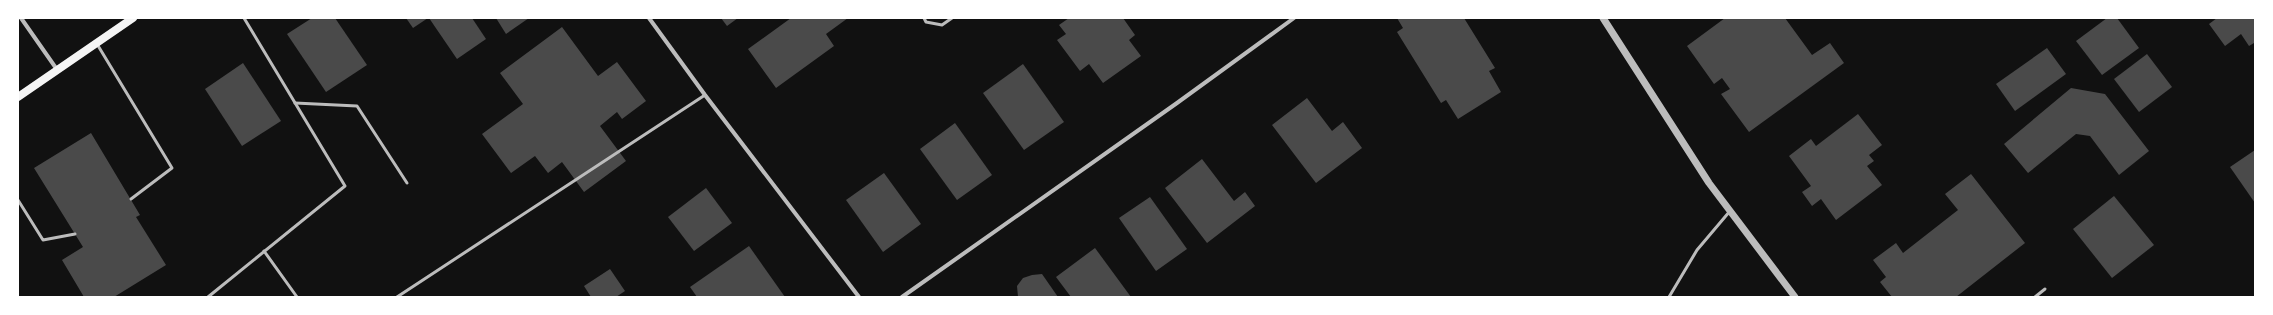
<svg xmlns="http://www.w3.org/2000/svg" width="2273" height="315" font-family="Roboto,sans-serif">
<rect width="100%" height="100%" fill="#111"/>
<g fill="#4a4a4a">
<path d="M312,18h23l32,47 -41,27 -39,-58z"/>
<path d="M406,18h22l-15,10z"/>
<path d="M429,18h43l14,21 -29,20z"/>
<path d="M496,18h33l-23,16z"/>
<path d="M721,18h17l-11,8z"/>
<path d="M791,18h57l-22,16 8,12 -58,42 -28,-39z"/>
<path d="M1069,18h54l12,17 -6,5 12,16 -38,27 -14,-19 -9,7 -23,-31 9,-6 -7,-9z"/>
<path d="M1397,18h67l31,50 -6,3 12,21 -43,27 -12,-19 -5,3 -44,-71 6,-4z"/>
<path d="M1725,18h60l27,37 18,-12 14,20 -95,69 -28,-38 9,-5 -8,-11 -8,6 -27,-38z"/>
<path d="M2107,18h10l22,30 -37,27 -26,-34z"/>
<path d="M2217,18h38v26l-1,-1 -5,3 -8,-12 -16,12 -16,-22z"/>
<path d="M562,27l36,49 19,-14 29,39 -24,18 -5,-7 -17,14 26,35 -42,31 -22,-30 -14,11 -13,-17 -24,17 -29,-39 41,-30 -23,-31z"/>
<path d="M2047,48l19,26 -51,37 -19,-27z"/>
<path d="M2147,54l25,33 -33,25 -25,-33z"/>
<path d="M243,63l38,58 -39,25 -37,-57z"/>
<path d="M1023,64l41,58 -40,28 -41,-57z"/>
<path d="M2071,88l34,6 44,57 -30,24 -29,-39 -14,-2 -48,39 -24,-29z"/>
<path d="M1307,98l25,33 11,-9 19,26 -46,35 -44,-58z"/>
<path d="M1858,114l24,31 -13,10 5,6 -7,5 15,19 -46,35 -15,-21 -9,7 -10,-14 9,-6 -22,-30 22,-17 5,7z"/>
<path d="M955,123l37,52 -35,25 -37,-51z"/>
<path d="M91,133l49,82 -4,2 30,48 -52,32h-30l-22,-37 21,-13 -49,-79z"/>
<path d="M2255,150v53l-25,-36z"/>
<path d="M1202,159l32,42 11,-9 10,14 -48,37 -42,-55z"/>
<path d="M884,173l37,51 -38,28 -37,-52z"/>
<path d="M1971,174l54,69 -69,54h-64l-12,-15 6,-5 -13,-17 23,-17 7,10 55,-43 -13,-16z"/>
<path d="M706,188l26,35 -38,28 -26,-34z"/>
<path d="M2114,196l40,49 -42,33 -39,-49z"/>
<path d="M1150,197l37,52 -31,22 -37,-53z"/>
<path d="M749,246l36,51h-88l-7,-10z"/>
<path d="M1095,248l36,49h-60l-15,-20z"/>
<path d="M610,269l15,22 -9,6h-25l-7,-11z"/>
<path d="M1042,274l16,23h-40l-1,-11 6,-8 9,-3z"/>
</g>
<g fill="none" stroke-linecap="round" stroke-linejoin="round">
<g stroke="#bcbcbc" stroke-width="3">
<path d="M924,18l2,4 16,3 10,-7"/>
<path d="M97,44l75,124 -41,31"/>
<path d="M295,103l62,3 50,77"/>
<path d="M18,200l25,40 32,-6"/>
<path d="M264,251l33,46"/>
<path d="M208,297l137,-111 -101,-168"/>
<path d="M397,297l308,-202"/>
<path d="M1669,297l28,-47 33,-39"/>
<path d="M2035,297l10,-8"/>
</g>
<g stroke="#bcbcbc" stroke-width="4">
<path d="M21,18l37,53"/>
<path d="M649,18l56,77 154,202"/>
<path d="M902,297l275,-194 117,-85"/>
</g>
<path stroke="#bcbcbc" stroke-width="7" d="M1603,18l106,165 86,114"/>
<path stroke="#f5f5f5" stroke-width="8" d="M18,97l115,-79"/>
</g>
<rect width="2273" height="315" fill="none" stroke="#ffffff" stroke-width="38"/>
</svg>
